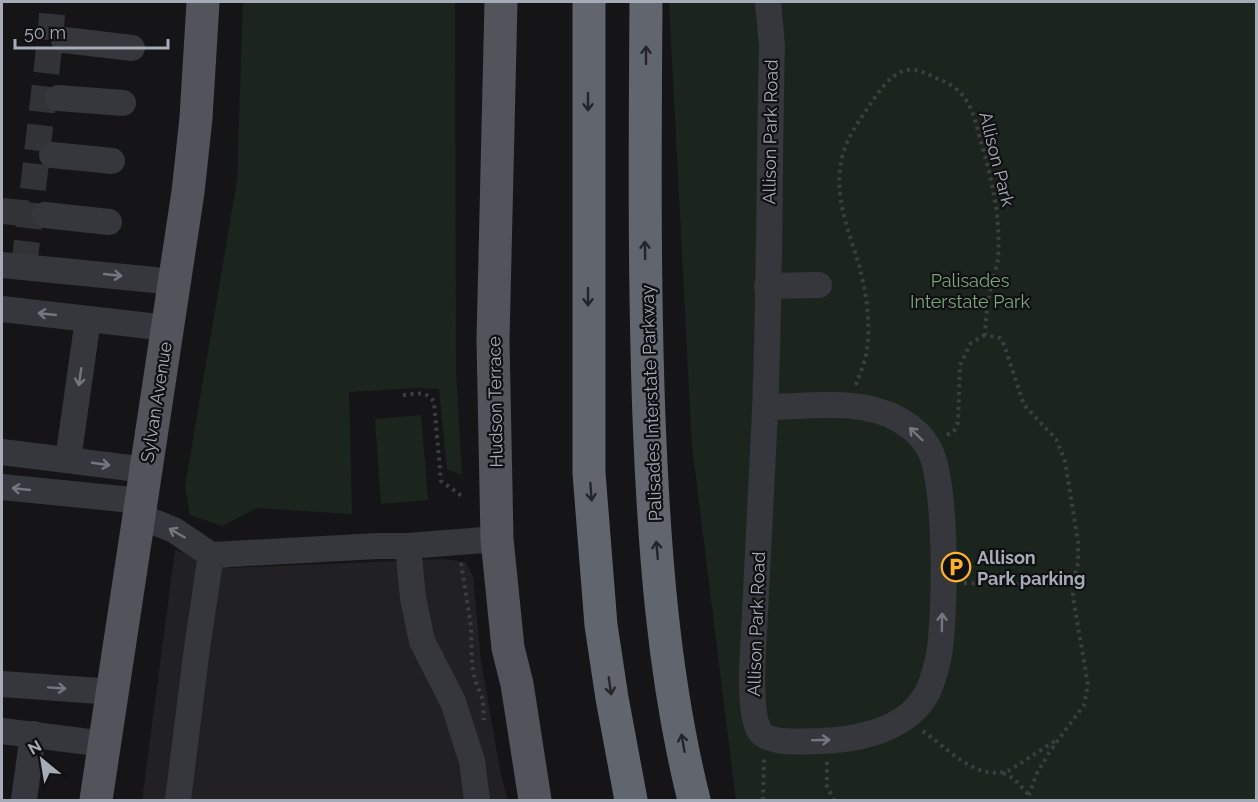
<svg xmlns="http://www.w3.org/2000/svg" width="1258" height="802" font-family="Raleway,sans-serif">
<rect width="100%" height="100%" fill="#151517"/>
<path fill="#212124" d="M175,550l56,18 213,-9 22,3 7,15 8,84 20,114 7,25h-366z"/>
<g fill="#1c251d">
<path d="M243,2h212l1,370 6,103 -15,-6 -8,-80 -21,-1 -69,4 3,122 -95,-6 -35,18 -32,-11 -5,-28 52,-306z"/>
<path d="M669,2h587v798h-520l-44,-354z"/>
<path d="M421,415l7,85 -47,4 -6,-85z"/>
</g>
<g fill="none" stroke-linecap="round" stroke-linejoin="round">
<g stroke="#323337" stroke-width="26" stroke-dasharray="26 13" stroke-linecap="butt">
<path d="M50,40l3,-38"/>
<path d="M2,211l43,4"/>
<path d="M24,267l26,-227h14"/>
</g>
<g stroke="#3b3e43" stroke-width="4" stroke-dasharray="3 4.5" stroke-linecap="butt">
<path d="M856,385c3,-10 8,-20 10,-30 6,-29 0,-63 -7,-90 -11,-36 -27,-73 -16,-111 5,-18 16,-33 26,-48 8,-12 20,-30 34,-35 12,-4 24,3 35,8 8,3 17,8 23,14 11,13 15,30 19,46 12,40 21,78 18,120 -1,9 -5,18 -7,27 -4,16 -5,32 -6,49l15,3 3,4 21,63 32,34 9,22 13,81v21l-5,20v14l15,88 -4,20 -34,46 -13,22 -10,27"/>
<path d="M403,395c12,-1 24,-5 31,7l7,79 21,15"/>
<path d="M947,435l7,-4 4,-9 2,-57 11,-22 14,-8"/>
<path d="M461,563l10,63 1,39 3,15 8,20 1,20"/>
<path d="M964,583l109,2"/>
<path d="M923,731c24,17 55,52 87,39l48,-31"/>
<path d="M827,762v24l7,14"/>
<path d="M1003,773l10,5 16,17"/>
<path d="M763,800l1,-43"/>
</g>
<g stroke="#35373c" stroke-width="26">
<path d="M64,40l68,8"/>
<path d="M58,98l65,5"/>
<path d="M52,155l60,6"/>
<path d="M45,215l64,7"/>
<path d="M2,265l173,17"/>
<path d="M767,286l52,-1"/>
<path d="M2,309l165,19"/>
<path d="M765,407c44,0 94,-10 135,13 10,6 22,16 28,27 20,30 18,176 10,213 -4,16 -9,35 -21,47 -22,25 -64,33 -96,34 -15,0 -54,4 -62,-11 -12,-21 -5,-91 -4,-117 3,-67 7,-135 10,-202 5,-122 4,-244 7,-366l-4,-43"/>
<path d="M2,452l144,18"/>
<path d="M68,460l20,-141"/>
<path d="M2,487l140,14"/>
<path d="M139,516l35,14 37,25 167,-9h30l5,52 9,43 31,61 19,59 5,39"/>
<path d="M408,546l89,-7"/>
<path d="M2,684l111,8"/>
<path d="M2,731l103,13"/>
<path d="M24,800l9,-66"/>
<path d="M178,800l19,-152 14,-93"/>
</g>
<g stroke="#51545b" stroke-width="33">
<path d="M501,2l-8,338 4,199 11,109 9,36 18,116"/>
<path d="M96,800l92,-608 8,-74 7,-116"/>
</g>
<g stroke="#61656e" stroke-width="33">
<path d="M589,2v471l12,152 11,73 19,102"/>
<path d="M646,2c-1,139 -2,278 3,416 5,128 14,258 45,382"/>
</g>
</g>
<defs><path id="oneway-shaft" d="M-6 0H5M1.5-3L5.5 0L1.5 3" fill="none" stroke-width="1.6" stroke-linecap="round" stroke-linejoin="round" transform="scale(1.5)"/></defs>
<g stroke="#242529">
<use href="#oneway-shaft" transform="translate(646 55) rotate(-90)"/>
<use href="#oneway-shaft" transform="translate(588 102) rotate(90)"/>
<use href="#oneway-shaft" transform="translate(645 250) rotate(-91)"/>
<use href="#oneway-shaft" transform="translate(588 297) rotate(90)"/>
<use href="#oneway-shaft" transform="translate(591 492) rotate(86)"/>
<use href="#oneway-shaft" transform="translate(657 550) rotate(-95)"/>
<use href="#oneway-shaft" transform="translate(610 686) rotate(82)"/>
<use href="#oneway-shaft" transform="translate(683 743) rotate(-100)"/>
</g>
<g stroke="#737780">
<use href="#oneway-shaft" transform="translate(113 275) rotate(6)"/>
<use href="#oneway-shaft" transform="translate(47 314) rotate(-174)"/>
<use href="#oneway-shaft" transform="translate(80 377) rotate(98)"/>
<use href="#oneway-shaft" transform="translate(916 434) rotate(-136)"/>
<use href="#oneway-shaft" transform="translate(101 464) rotate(8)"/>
<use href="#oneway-shaft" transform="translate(21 489) rotate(-174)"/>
<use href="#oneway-shaft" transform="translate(177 533) rotate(-150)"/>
<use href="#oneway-shaft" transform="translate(942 622) rotate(-89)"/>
<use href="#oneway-shaft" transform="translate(57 688) rotate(4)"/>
<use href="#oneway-shaft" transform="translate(821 740) rotate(-2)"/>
</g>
<defs>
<g id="parking-ring" transform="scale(1.5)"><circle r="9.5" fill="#101012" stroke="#ffb225" stroke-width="1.5"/><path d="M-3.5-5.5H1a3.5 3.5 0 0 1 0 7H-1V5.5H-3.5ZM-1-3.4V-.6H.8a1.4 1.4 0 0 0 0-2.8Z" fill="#ffb225"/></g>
</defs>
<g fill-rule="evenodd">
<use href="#parking-ring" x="956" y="567"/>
</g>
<g text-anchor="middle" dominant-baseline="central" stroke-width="4.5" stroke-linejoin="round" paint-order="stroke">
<g font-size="18" fill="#a5acb8" stroke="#101012">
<text transform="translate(770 132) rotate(-89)">Allison Park Road</text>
<text transform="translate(997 159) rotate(76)">Allison Park</text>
<text transform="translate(156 402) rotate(-81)">Sylvan Avenue</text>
<text transform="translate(495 402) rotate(-91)">Hudson Terrace</text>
<text transform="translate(651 403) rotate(-92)">Palisades Interstate Parkway</text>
<text transform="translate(756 624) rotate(-88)">Allison Park Road</text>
</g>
<g font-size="18" fill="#7ba57d" stroke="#101012">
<text x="970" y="280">Palisades<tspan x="970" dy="21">Interstate Park</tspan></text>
</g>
<g font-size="18" font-weight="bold" fill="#a5acb8" stroke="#101012" text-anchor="start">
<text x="977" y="557">Allison<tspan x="977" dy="21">Park parking</tspan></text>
</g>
</g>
<rect width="1258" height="802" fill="none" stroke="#a5acb8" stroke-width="6"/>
<g transform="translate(42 760) rotate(330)" stroke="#101012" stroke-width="4.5" paint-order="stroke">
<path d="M0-4.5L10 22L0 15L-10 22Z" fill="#a5acb8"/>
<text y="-9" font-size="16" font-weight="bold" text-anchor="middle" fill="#a5acb8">N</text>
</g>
<path d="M15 39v9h153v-9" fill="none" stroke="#a5acb8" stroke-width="3"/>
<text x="24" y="39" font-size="18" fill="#a5acb8" stroke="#101012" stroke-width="4.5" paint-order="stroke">50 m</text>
</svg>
